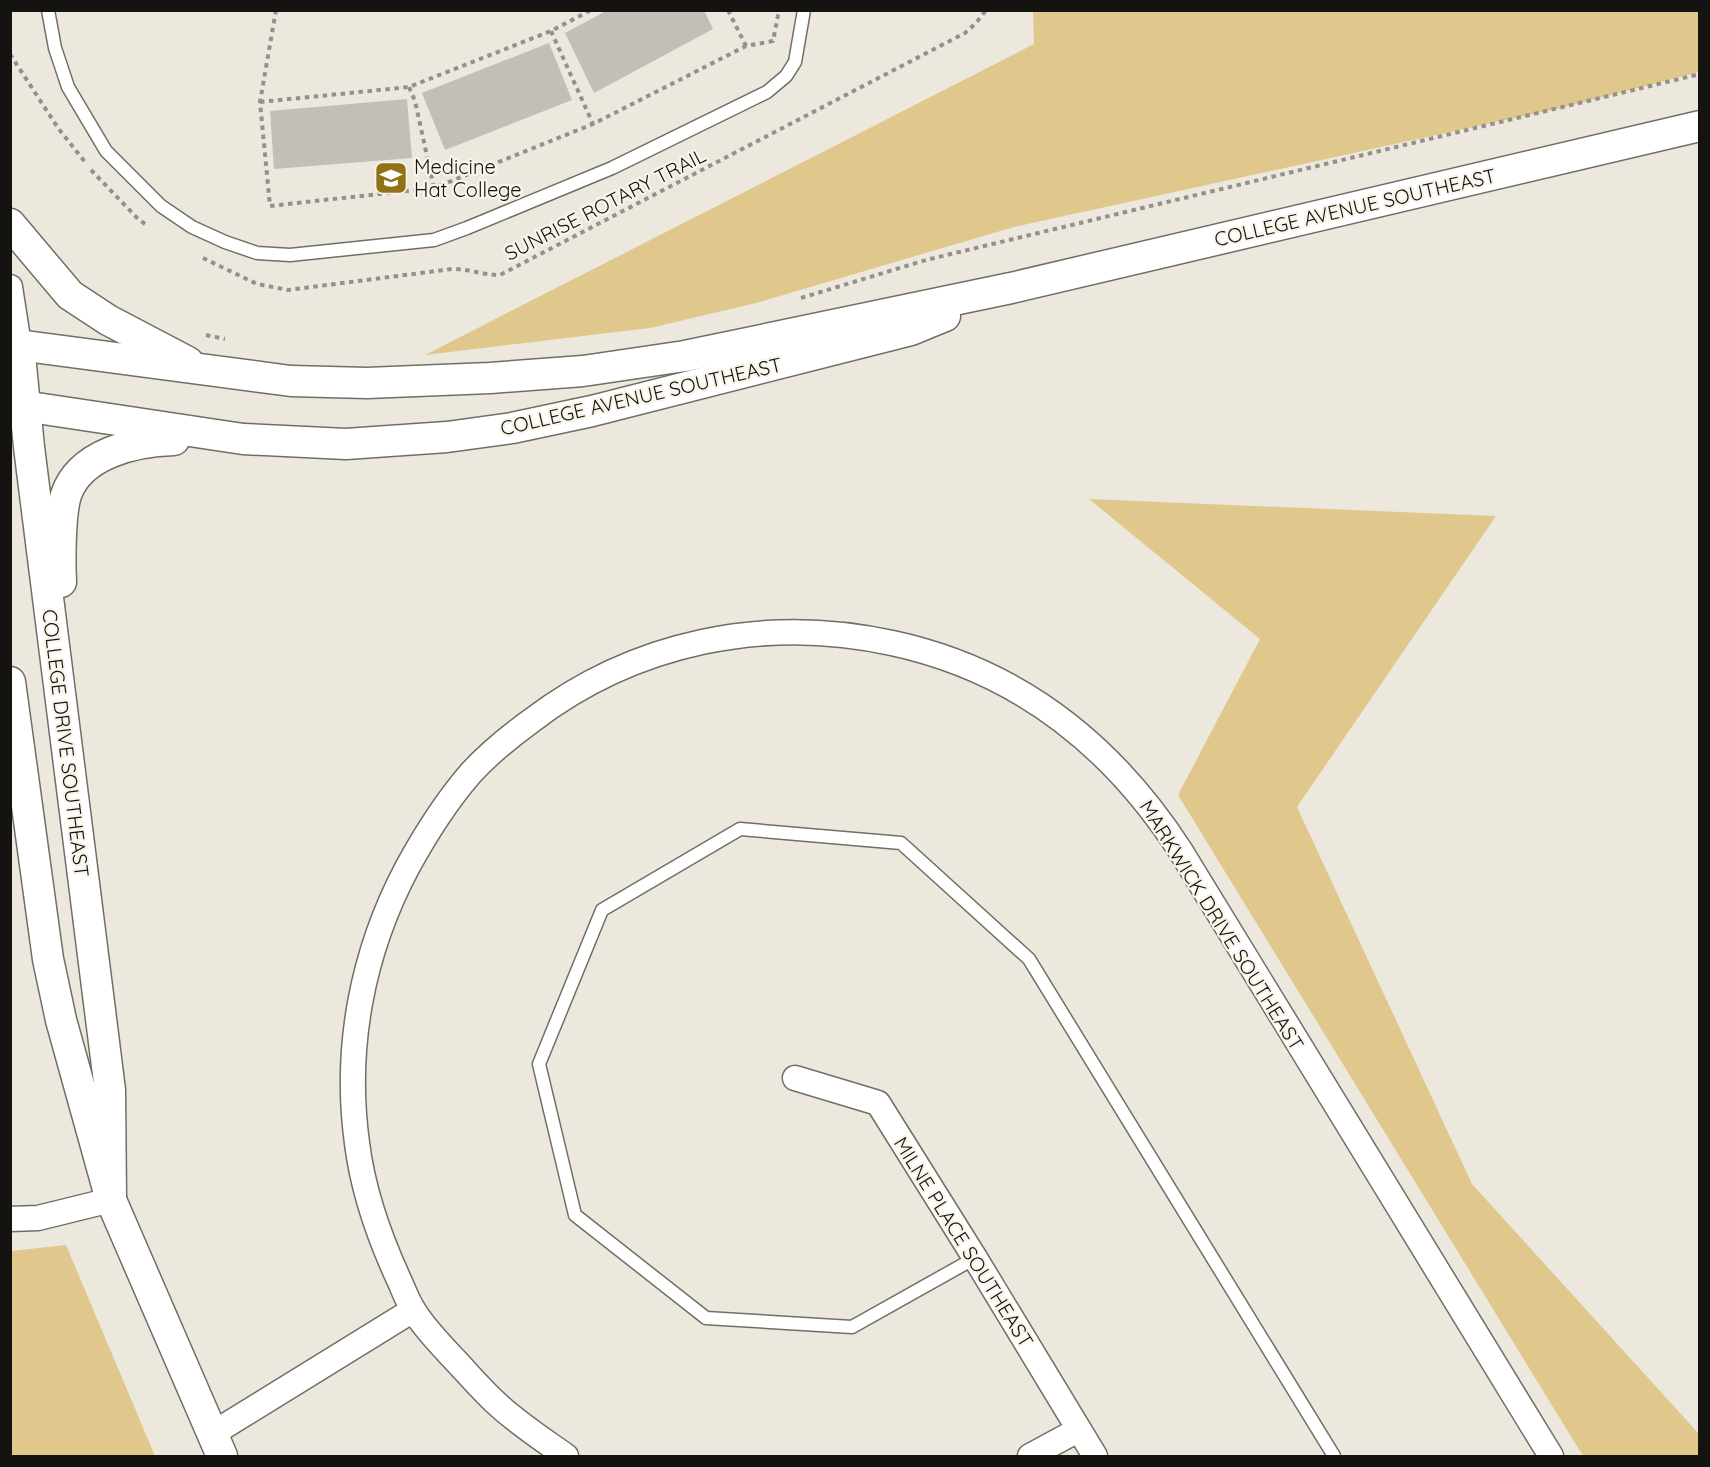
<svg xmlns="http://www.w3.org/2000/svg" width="1710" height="1467" font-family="Quicksand,sans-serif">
<rect width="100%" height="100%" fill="#ece8de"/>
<g fill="#e0c88d">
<path d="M1033,11h666v61l-138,36 -547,119 -258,76 -106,25 -225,27 609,-311z"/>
<path d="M1089,499l407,17 -199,291 175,377 227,250v22h-116l-405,-661 82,-156z"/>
<path d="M66,1245l89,211h-144v-205z"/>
</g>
<g fill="#c3bfb6">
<path d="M608,10h96l9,19 -119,64 -29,-60z"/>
<path d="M549,43l23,57 -127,50 -23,-57z"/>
<path d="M407,99l5,59 -138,11 -4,-58z"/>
</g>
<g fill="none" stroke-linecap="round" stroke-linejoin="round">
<g stroke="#716e65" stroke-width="15">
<g id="service">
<path d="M48,10l7,38 13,39 38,64 55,55 31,21 33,15 32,11 33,2 144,-15 33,-12 145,-60 155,-76 19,-16 9,-14 9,-52"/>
<path d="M975,1258l-123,69 -146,-9 -131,-103 -36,-151 63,-154 138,-81 161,14 128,116 305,497"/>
</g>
</g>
<g stroke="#716e65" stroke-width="27">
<g id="minor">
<path d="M10,287l9,58"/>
<path d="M795,1078l83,25 97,155 120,198"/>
<path d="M10,1219l28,-1 73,-18"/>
<path d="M212,1434l201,-124"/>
<path d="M566,1456c-24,-17 -50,-34 -71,-54 -14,-13 -26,-27 -39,-41 -15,-16 -31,-32 -42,-50 -6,-9 -10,-20 -14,-29 -21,-45 -37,-90 -43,-139 -13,-95 5,-190 50,-275 18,-33 38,-65 63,-94 18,-20 39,-37 61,-53 103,-79 234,-106 361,-78 126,27 219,101 288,207l371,606"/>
<path d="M1030,1456l48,-26"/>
</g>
</g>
<g stroke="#716e65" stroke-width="33">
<g id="tertiary">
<path d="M10,224l60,71 38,25 80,42"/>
<path d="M10,344l281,37 76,2 123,-5 93,-7 102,-15 326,-68 689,-162"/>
<path d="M19,345l10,102 81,643 1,110"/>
<path d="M10,404l233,35 103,5 101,-7 65,-9 80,-17 319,-81 34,-14"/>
<path d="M61,582c-1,-21 -1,-68 5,-87 14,-42 70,-54 108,-55"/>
<path d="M10,682l38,277 13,61 50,180 111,256"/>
</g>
</g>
<g stroke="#939189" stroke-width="4" stroke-dasharray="4.5 4.5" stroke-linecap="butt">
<path d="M276,10l-16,92 10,104 164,-18 159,-64 153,-78 27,-5 6,-31"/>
<path d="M728,10l18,36"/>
<path d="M551,31l42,93"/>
<path d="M10,54l48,74 27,34"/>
<path d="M409,87l6,14 19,87"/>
<path d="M260,102l149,-15 142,-56 40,-21"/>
<path d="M91,170l47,49 7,5"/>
<path d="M203,258l54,26 31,6 164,-21c17,0 31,6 48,6l465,-242 11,-10 10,-13"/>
<path d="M801,298l125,-38 774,-186"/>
<path d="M206,335l19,4"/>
</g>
<use href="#service" stroke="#fff" stroke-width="12"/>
<use href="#minor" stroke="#fff" stroke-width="24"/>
<use href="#tertiary" stroke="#fff" stroke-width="30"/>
</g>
<defs>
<g id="university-square" transform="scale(1.725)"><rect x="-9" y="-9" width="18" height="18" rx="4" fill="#917218" stroke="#f9f5eb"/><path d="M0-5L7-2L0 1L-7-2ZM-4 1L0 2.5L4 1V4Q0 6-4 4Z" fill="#fff"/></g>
</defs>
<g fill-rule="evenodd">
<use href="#university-square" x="391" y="178"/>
</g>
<g text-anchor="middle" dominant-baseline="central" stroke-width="4.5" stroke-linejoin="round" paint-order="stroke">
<g font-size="20" fill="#14130f" stroke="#f9f5eb" text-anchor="start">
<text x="414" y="166">Medicine<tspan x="414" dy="23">Hat College</tspan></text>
</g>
<g font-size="20" fill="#14130f" stroke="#f9f5eb">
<text transform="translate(605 204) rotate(-27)">SUNRISE ROTARY TRAIL</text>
<text transform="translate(1355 207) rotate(-13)">COLLEGE AVENUE SOUTHEAST</text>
<text transform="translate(641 396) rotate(-13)">COLLEGE AVENUE SOUTHEAST</text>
<text transform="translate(66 743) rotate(83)">COLLEGE DRIVE SOUTHEAST</text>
<text transform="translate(1222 925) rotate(58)">MARKWICK DRIVE SOUTHEAST</text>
<text transform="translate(964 1242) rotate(58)">MILNE PLACE SOUTHEAST</text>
</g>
</g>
<rect width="1710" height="1467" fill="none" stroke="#14130f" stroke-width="24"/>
</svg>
